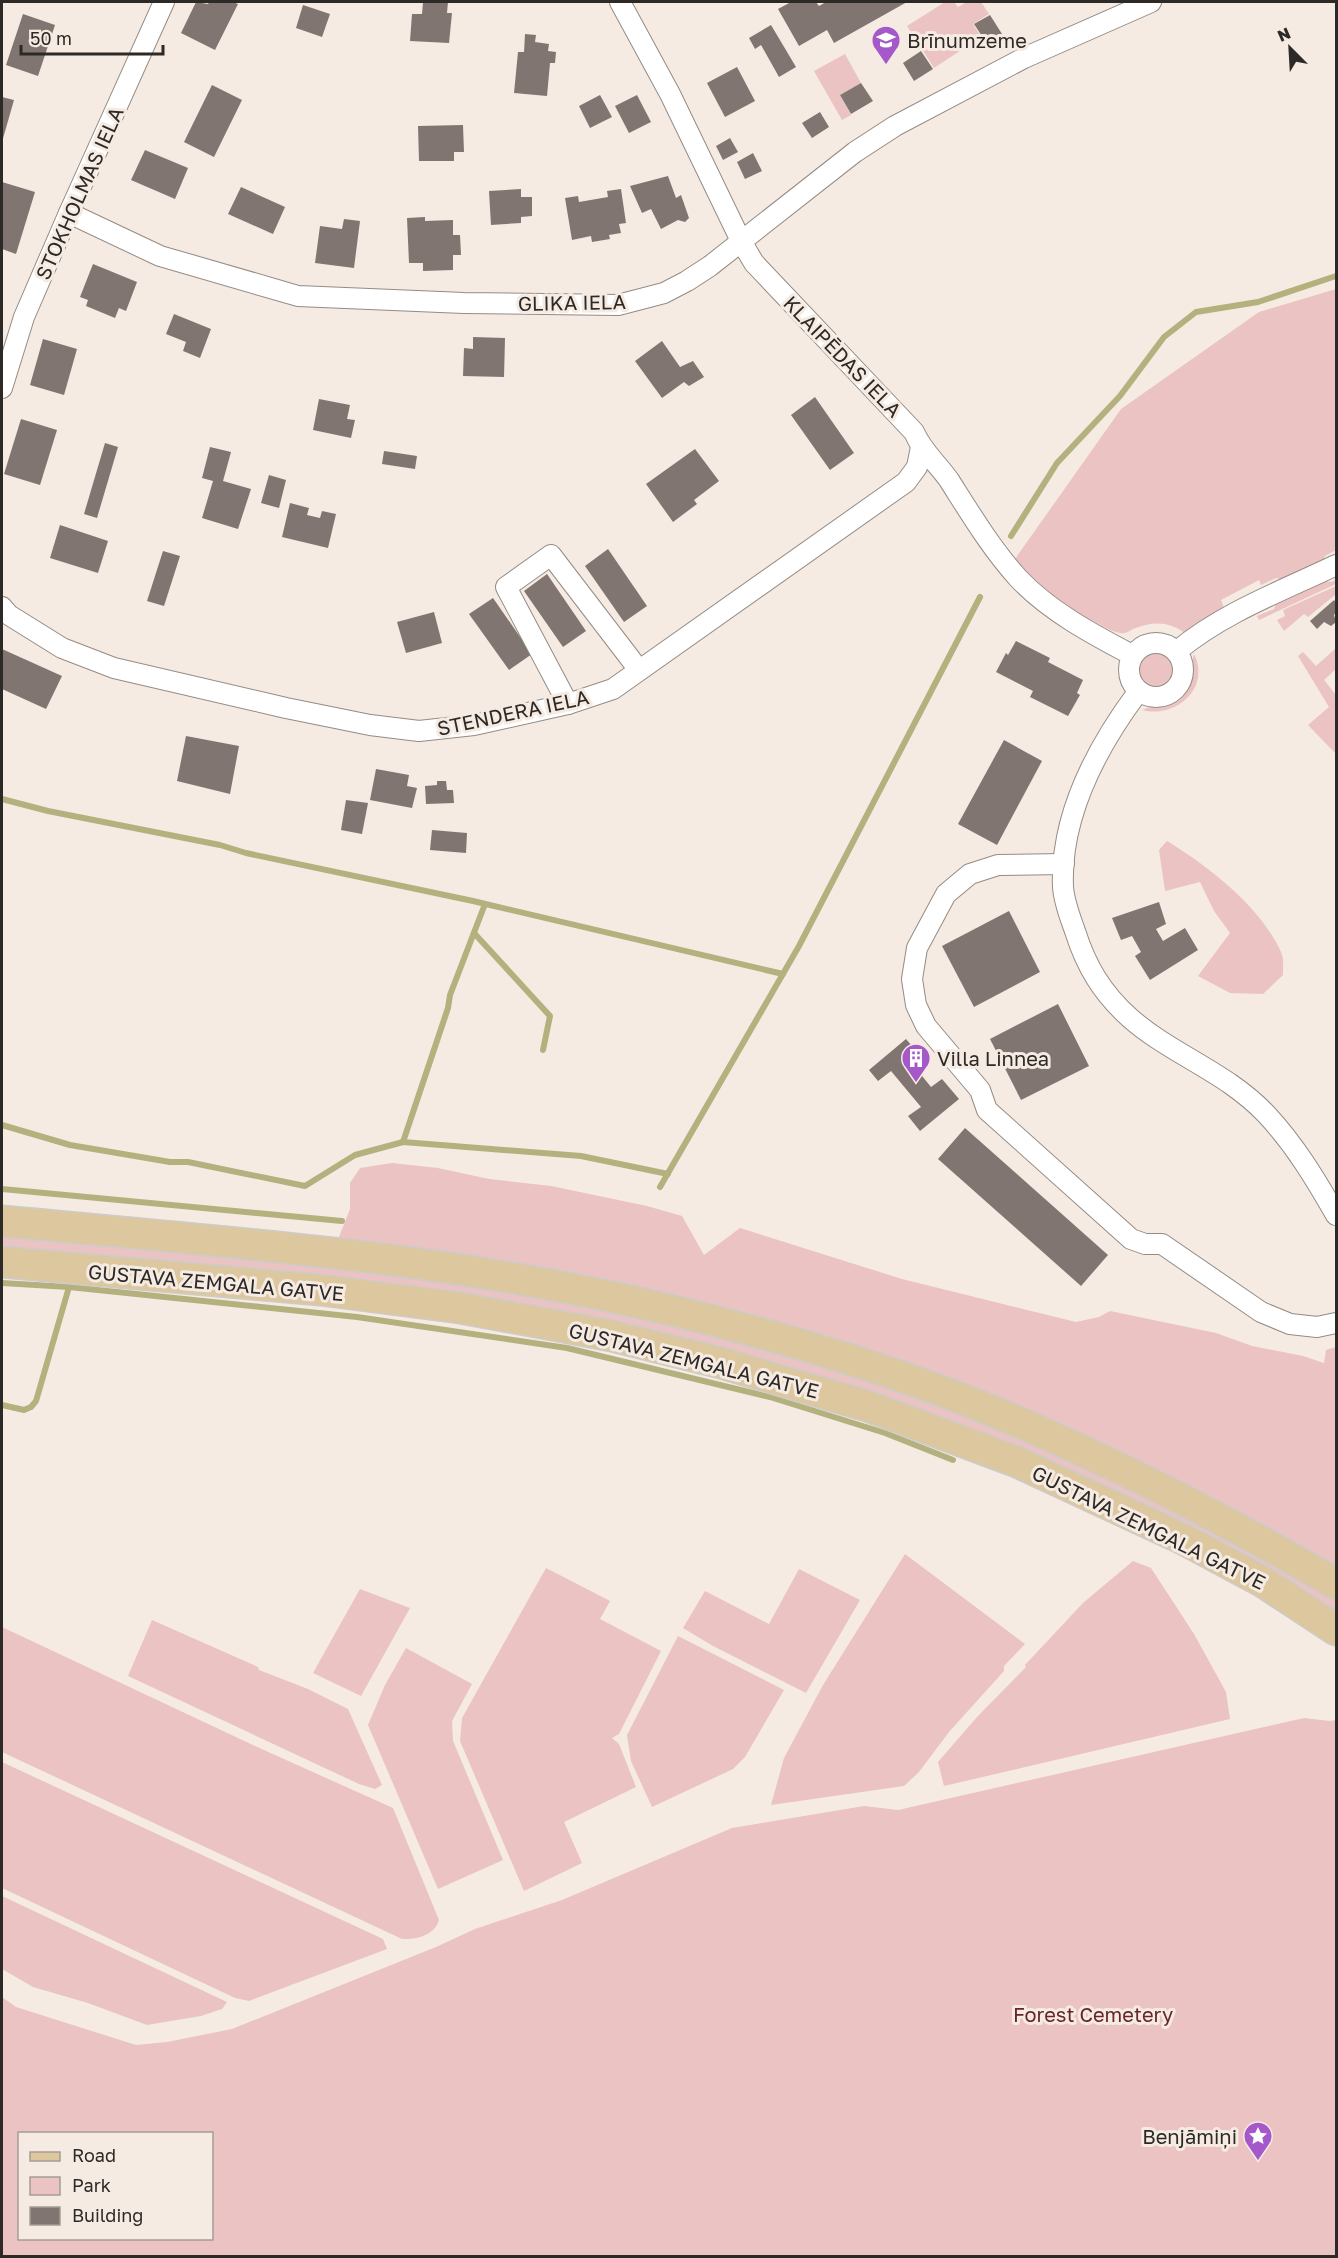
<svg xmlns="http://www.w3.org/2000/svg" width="1338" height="2258" font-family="'Golos Text',sans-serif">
<rect width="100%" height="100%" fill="#f5ebe3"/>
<g fill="#eac3c2" fill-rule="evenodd">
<path d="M945,2h9l4,5 9,-5h14l8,12 -16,10 8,13 -47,31 -27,-42z"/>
<path d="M845,54l16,29 -21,12 11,20 -9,5 -28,-49z"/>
<path d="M1336,289v261l-11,6 -3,8 -37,16 -9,-2 -15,7 -2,-5 -38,20 3,8 -38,26c-16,-13 -34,-13 -53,-5 -4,2 -7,5 -12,4 -8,-1 -15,-5 -22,-9 -33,-16 -59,-37 -84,-65l106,-150 138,-97z"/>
<path d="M1322,580l9,2 5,-2v4l-77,36 -2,-4 17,-7 3,-8z"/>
<path d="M1336,586v11l-1,-2 -27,22 -4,-3 -20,17 -7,-11 8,-4 -2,-6z"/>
<path d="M1335,649l1,20 -12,11 12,15v59l-28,-29 21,-18 -31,-51 5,-4 13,14z"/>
<circle cx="1156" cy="670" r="17"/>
<path d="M1194,654c17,34 -18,65 -52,56 17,-7 40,-7 46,-28 3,-9 3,-19 6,-28z"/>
<path d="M1167,841c41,25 94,66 114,111 3,6 2,16 2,23l-20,19 -33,-1 -32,-17 32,-43 -16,-22 -14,-29 -35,9 -6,-41z"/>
<path d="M392,1163l46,5 51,11 62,7 96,20 35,10 22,39 36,-27 162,51 174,43 23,-5 11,-6 106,22 36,13 51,10 21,7 2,-13 10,-3v220l-323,-160 -676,-165 13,-33v-26l10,-15z"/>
<path d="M2,1234l224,20 316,40 169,37 217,68 169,70 239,130v14l-414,-202 -98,-34 -118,-34 -68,-16 -98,-20 -161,-23 -377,-37z"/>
<path d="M905,1554l120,90 -21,22v5l-55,61 -30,40 -15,14 -133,19 13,-47 39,-73z"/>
<path d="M1133,1561l18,7 43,66 32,58 4,27 -286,67 -6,-24 39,-45 49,-50 -1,-2 58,-62z"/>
<path d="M546,1568l64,33 -10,18 61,32 -42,83 -7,4 7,6 17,43 -72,35 18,41 -58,28 -64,-150 2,-23z"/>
<path d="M799,1569l61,31 -54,93 -93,-47 -30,-18 22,-37 64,33z"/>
<path d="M360,1589l50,19 -49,88 -48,-23z"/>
<path d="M152,1620l106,47 1,3 49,19 40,20 34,76 -7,4 -16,-5 -231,-108z"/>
<path d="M2,1627l253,119 138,62 46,112c-4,15 -23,20 -37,19l-400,-187z"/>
<path d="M678,1636l106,54 -39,67 -12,12 -81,38 -21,-46 -4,-26z"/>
<path d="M406,1648l66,36 -20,37 1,20 50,119 -65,29 -70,-164 17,-40z"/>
<path d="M1304,1718l26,3 6,-1v536h-1334v-259l14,10 120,38 31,-3 65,-13 204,-82 39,-18 87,-29 170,-72 132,-22 34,4zM20,2134h192v104h-192z"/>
<path d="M2,1762l381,177 4,10 -138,52 -14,-3 -233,-110z"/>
<path d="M2,1896l225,106 -5,7 -21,7 -54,9 -59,-22 -55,-16 -31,-18z"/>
</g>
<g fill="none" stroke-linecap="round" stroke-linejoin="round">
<g stroke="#b4b17e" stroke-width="6">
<path d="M1011,536l46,-73 63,-67 44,-59 32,-25 62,-10 78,-26"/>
<path d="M2,799l46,12 172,34 26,8 227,48 310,73"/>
<path d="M474,933l76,83 -7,34"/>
<path d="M2,1125l68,20 100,17h18l117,24 50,-31 48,-13 178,14 87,18"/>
<path d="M403,1142l45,-134 2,-13 35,-91"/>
<path d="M660,1187l139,-241 181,-349"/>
<path d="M2,1189l340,32"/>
<path d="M2,1283l67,4 288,30 210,31 203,49 115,36 68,27"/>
<path d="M2,1405l22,5 7,-3 5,-6 33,-114"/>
</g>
</g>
<g fill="#807571">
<path d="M196,2l12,2 1,-2h24l5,2 -23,46 -34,-17z"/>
<path d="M423,2h25l-1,11h5l-3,30 -39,-2 2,-27h10z"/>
<path d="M791,2h25l3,4 7,-4h81l-73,41 -7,-13 -28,16 -21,-37z"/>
<path d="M303,5l27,9 -8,23 -26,-9z"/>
<path d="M23,14l32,11 -17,51 -32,-11z"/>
<path d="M990,15l12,19 -15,10 -13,-20z"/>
<path d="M771,25l25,42 -17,10 -18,-32 -6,4 -6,-11z"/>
<path d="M525,34l11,1 -1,7 14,2 -1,7 8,1 -1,11h-5l-3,33 -33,-3 4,-41h6z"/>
<path d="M921,51l12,18 -19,12 -11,-18z"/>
<path d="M737,67l18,34 -30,16 -18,-34z"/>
<path d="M861,83l12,18 -22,13 -11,-19z"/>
<path d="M212,85l30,15 -28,57 -30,-15z"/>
<path d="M600,95l12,22 -22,11 -11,-22z"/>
<path d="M637,95l14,27 -22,11 -14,-27z"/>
<path d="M2,97l12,3 -12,42z"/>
<path d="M820,112l9,15 -17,11 -10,-15z"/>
<path d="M463,125l1,27h-10v9h-35l-1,-35z"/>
<path d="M730,138l8,14 -15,8 -7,-14z"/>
<path d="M145,150l43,18 -13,31 -44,-19z"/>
<path d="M753,153l9,18 -17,8 -8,-17z"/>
<path d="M668,176l8,22 5,-3 8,23 -4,4 -7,-2 -17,9 -10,-20 -9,4 -12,-27z"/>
<path d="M2,182l33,10 -19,62 -14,-5z"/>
<path d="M241,187l44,20 -12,27 -45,-20z"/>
<path d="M521,189v8h11v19l-11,1v6l-30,2 -2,-34z"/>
<path d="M621,189l5,34 -7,1 2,9 -12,2 1,4 -18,3 -1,-6 -19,4 -7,-42 13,-2 1,6 29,-5 -1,-6z"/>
<path d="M425,217v4l28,-1v15h7l1,20h-8v15l-30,1v-8h-14l-2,-45z"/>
<path d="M344,219l16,2 -6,47 -39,-5 5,-37 22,3z"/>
<path d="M93,264l44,18 -11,29 -7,-3 -4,10 -29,-12 2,-6 -8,-3z"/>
<path d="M174,314l37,15 -11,29 -17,-7 3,-9 -20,-8z"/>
<path d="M473,337l32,1 -1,39 -41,-1 1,-28 9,1z"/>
<path d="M43,339l34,10 -13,46 -34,-10z"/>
<path d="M662,341l18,26 13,-6 11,16 -15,9 -5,-4 -22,16 -27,-37z"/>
<path d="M815,397l39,56 -24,17 -39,-55z"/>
<path d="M319,399l31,6 -3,14 8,1 -4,18 -38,-8z"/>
<path d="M21,419l36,11 -17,55 -36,-11z"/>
<path d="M105,443l13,4 -21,71 -13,-4z"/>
<path d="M210,447l21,5 -8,29 28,8 -13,40 -36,-11 11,-37 -11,-3z"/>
<path d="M695,449l24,32 -25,19 3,4 -24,18 -27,-38z"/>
<path d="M384,451l33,5 -2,13 -33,-5z"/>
<path d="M269,475l17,5 -7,28 -18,-5z"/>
<path d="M290,503l19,5 -2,7 13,3 2,-7 14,3 -8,34 -46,-11z"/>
<path d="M60,525l48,16 -10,32 -48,-15z"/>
<path d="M608,549l39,57 -23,16 -39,-56z"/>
<path d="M163,551l17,5 -16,50 -17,-5z"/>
<path d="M547,574l39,57 -23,16 -39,-56z"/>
<path d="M493,598l39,56 -23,16 -40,-56z"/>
<path d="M1334,600l2,3v9l-2,3 2,7 -5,4 -7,-4 -7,7 -7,-8z"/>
<path d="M434,612l8,31 -36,10 -9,-31z"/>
<path d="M1016,641l34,17 -2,4 35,18 -6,13 3,2 -12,21 -38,-19 3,-6 -37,-19 10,-19 2,2z"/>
<path d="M2,649l60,27 -16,33 -44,-20z"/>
<path d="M186,736l53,10 -9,48 -53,-13z"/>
<path d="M1004,740l38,21 -45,84 -39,-21z"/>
<path d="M376,769l33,6 -2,11 10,2 -5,20 -42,-8z"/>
<path d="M437,781h9l1,9h6l1,13 -28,1 -1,-18 12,-1z"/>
<path d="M346,800l22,3 -6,31 -21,-4z"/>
<path d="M432,830l35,3 -1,20 -36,-3z"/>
<path d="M1159,902l7,22 -10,5 7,12 22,-13 13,22 -48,30 -15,-24 6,-4 -9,-16 -11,4 -9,-22z"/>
<path d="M1009,911l31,61 -66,35 -32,-61z"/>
<path d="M1058,1004l31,62 -68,34 -31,-61z"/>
<path d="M906,1039l17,20 -9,7 17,21 11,-8 17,20 -39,32 -12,-15 13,-9 -30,-36 -13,10 -9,-11z"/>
<path d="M965,1128l143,127 -27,31 -143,-127z"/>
</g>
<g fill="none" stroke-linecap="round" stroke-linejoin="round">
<g stroke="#948b84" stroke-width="22">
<g id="minor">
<path d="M620,2l50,92 71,147 13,22 160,169c8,19 23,31 35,48 21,33 42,68 69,98 31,33 74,56 114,77"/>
<path d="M69,213l91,43 138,40 166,7 154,2 46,-12 23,-12 23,-15 145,-114 40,-26 129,-68 127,-56"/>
<path d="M2,388l22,-71 45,-104 95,-211"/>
<path d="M2,607l7,8 53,33 52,20 172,40 84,17 49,6 55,-6 94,-21 45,-15 293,-207 11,-15 4,-20"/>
<circle cx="1156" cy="670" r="27"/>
<path d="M1177,651c47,-39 105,-60 159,-86"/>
<path d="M1138,692c-41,55 -78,124 -75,195 1,15 7,30 12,44 11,35 27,62 55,87 42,37 97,54 137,97 28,30 49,65 69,100"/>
<path d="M568,704l-62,-117 45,-32 88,115"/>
<path d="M1064,864l-66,1 -28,9 -24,20 -29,54 -5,31 4,26 10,21 54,64 7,20 144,129 14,5h17l99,68 29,12 27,3 19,-4"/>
</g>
</g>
<g stroke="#cccccb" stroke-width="33">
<g id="primary">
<path d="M2,1221c223,21 449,36 668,89 122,29 245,66 360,117 105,46 207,99 306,157"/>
<path d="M2,1262l318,28 140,18 152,28 109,27 149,44 147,55 166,77 80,43 73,48"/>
</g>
</g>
<use href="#minor" stroke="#fff" stroke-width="20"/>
<use href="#primary" stroke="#dcc79e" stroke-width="30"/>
</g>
<defs>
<g id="school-pin" transform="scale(1.5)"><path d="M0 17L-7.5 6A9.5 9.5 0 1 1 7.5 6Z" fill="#a558ca" stroke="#f5ebe3"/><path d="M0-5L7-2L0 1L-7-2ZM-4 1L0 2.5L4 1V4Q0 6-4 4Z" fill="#fff"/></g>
<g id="building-pin" transform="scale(1.5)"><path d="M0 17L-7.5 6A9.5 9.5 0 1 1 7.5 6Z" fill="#a558ca" stroke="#f5ebe3"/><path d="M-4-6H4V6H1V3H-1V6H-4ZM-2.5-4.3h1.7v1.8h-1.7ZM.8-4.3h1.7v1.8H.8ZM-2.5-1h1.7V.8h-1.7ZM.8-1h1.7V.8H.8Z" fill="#fff"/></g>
<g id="sight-pin" transform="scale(1.5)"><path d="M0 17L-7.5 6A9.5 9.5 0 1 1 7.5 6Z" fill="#a558ca" stroke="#f5ebe3"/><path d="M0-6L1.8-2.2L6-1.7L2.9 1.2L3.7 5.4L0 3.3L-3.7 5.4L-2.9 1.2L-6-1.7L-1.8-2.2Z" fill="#fff"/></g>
</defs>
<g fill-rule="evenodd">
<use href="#school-pin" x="886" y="40"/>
<use href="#building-pin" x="916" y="1058"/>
<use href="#sight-pin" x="1258" y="2136"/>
</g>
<g text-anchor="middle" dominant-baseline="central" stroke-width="6" stroke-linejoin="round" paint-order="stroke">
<g font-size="20" fill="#2c2926" stroke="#f5ebe3" text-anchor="start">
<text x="907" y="40">Brīnumzeme</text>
<text x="937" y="1058">Villa Linnea</text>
<text x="1237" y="2136" text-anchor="end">Benjāmiņi</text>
</g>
<g font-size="20" fill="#2c2926" stroke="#f5ebe3">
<text transform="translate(79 193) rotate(-66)">STOKHOLMAS IELA</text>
<text transform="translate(572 302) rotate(-1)">GLIKA IELA</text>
<text transform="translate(843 356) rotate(46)">KLAIPĒDAS IELA</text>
<text transform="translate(513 712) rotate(-12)">STENDERA IELA</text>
<text transform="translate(216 1282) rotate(5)">GUSTAVA ZEMGALA GATVE</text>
<text transform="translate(694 1360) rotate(14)">GUSTAVA ZEMGALA GATVE</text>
<text transform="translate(1149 1527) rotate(26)">GUSTAVA ZEMGALA GATVE</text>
</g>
<g font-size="20" fill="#68242a" stroke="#f5ebe3">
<text x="1093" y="2014">Forest Cemetery</text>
</g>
</g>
<rect width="1338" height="2258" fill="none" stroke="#2c2926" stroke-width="6"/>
<rect x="18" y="2132" width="195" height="108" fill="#f5ebe3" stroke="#a59d97" stroke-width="1.5"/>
<rect x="30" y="2152" width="30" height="9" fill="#dcc79e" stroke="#a59d97" stroke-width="1.5"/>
<text x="72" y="2162" font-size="18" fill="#2c2926">Road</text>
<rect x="30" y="2177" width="30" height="18" fill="#eac3c2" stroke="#a59d97" stroke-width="1.5"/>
<text x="72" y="2192" font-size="18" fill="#2c2926">Park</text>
<rect x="30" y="2207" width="30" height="18" fill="#807571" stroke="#a59d97" stroke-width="1.5"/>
<text x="72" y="2222" font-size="18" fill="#2c2926">Building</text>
<g transform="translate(1290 48) rotate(336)" stroke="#f5ebe3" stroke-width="4.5" paint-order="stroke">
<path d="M0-4.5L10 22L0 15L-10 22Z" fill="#2c2926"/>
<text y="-9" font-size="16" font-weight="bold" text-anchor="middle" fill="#2c2926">N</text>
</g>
<path d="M21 45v9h142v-9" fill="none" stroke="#2c2926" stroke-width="3"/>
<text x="30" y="45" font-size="18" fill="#2c2926" stroke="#f5ebe3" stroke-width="4.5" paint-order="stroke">50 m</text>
</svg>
